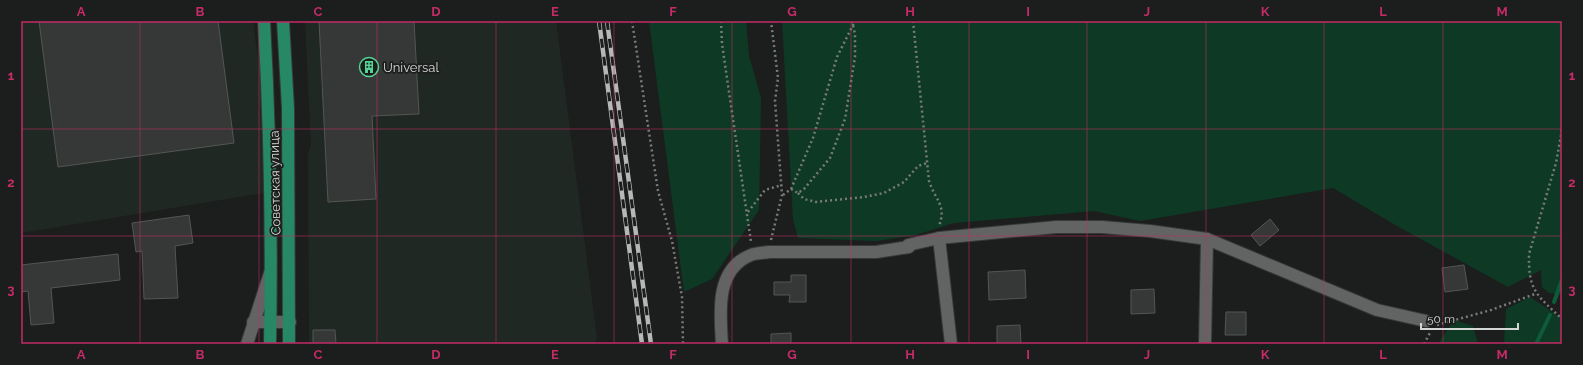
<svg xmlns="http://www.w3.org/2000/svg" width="1583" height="365" font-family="Raleway,sans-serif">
<rect width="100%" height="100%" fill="#1b1e1c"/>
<g fill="#202823">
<path d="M21,21h232l10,79 1,93 -243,40z"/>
<path d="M305,21h251l41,317 -3,6h-285l-1,-191 3,-8z"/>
</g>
<g fill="#0e3a25">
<path d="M649,21h97l3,35 12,42 -2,112 -47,69 -28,13z"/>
<path d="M782,21h780v274l-13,-2 -7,-6 -1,-17 -33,17 -111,-61 -64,-38 -193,33 -46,-10 -140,12 -38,12 -39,6 -79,-3 -5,-19z"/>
<path d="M1530,297l31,21 1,26h-58l2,-35z"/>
<path d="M1454,320l19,6 5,18h-40z"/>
</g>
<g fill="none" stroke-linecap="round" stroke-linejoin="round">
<g stroke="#0e5a39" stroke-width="4">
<path d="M1554,302l8,-22"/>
<path d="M1536,344l14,-29"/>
</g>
</g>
<g fill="#353836" stroke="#535654">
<path d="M39,21h179l16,122 -176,24z"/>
<path d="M319,21h95l5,93 -47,2 4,83 -48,3z"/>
<path d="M189,215l4,28 -18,3 3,52 -34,1 -2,-48 -6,1 -4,-29z"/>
<path d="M1270,219l9,11 -19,16 -9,-11z"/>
<path d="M118,254l2,26 -69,8 3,35 -23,2 -3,-34 -7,1v-27z"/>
<path d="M1464,265l4,24 -23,3 -3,-24z"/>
<path d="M1025,270l1,28 -37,2 -1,-28z"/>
<path d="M791,275h15v27h-17l1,-7h-16v-13h17z"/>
<path d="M1154,289l1,24 -24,1v-24z"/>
<path d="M1226,312h20v23h-21z"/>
<path d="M1020,325l1,19h-24v-18z"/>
<path d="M313,330h22l1,14h-23z"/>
<path d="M791,333v11h-20v-10z"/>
</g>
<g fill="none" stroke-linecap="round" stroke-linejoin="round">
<g stroke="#373938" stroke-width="14">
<g id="minor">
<path d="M939,238l12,106"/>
<path d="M253,322h37"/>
<path d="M247,344l23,-71"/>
<path d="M722,344c-2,-31 -7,-75 29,-89 5,-2 12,-2 18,-3h107l33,-5 -1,-2 31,-7 117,-11h46l48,4 57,8 170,71 49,11"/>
<path d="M1205,344l2,-105"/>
</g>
</g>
<g stroke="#373938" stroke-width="14">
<g id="major">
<path d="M264,21c6,108 8,215 6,323"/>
<path d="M283,21l5,87 1,236"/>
</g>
</g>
<g stroke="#787b79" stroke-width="2.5" stroke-dasharray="2 3" stroke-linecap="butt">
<path d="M632,21l26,170 14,50 10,56 1,47"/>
<path d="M721,21l1,23 29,198"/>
<path d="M913,21l16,160c6,19 18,24 10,45"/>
<path d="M1562,130l-6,33 -27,91c-1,37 8,41 33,65"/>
<path d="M791,189l7,4 6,-4 26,-31 15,-39 10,-62v-23l-3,-13"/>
<path d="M798,193l6,6 12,3 48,-5 20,-4 20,-11 14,-16 9,-3"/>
<path d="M783,195l8,-6 22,-51 24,-81 18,-36"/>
<path d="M748,212l17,-22 17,-5"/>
<path d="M771,240l11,-45 -7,-94 3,-23 -7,-57"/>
<path d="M1437,325l54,-15 44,-16"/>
<path d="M1424,344l7,-13"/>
</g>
<use href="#minor" stroke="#616463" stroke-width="12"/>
<use href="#major" stroke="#278865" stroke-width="12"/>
<g stroke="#b6b8b7" stroke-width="4.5">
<g id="rail">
<path d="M599,21l43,323"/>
<path d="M607,21l44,323"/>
</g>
</g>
<use href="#rail" stroke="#1b1e1c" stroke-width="3" stroke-dasharray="9" stroke-linecap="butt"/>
</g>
<path fill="none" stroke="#c42b67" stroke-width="1" stroke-opacity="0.55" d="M140,21v323M259,21v323M377,21v323M496,21v323M614,21v323M732,21v323M851,21v323M969,21v323M1087,21v323M1206,21v323M1324,21v323M1443,21v323M21,129h1541M21,236h1541"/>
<defs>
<g id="building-ring" transform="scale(1)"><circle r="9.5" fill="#1b1e1c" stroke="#54d395" stroke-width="1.5"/><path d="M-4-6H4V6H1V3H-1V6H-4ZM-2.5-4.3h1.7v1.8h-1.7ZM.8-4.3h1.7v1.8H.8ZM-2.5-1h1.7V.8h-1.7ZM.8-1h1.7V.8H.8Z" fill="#54d395"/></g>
</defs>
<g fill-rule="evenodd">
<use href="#building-ring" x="369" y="67"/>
</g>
<g text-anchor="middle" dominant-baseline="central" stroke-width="3.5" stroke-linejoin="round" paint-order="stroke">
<g font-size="13" fill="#d4d6d5" stroke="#1b1e1c" text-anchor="start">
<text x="383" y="67">Universal</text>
</g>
<g font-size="13" fill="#d4d6d5" stroke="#1b1e1c">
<text transform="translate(275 183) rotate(-91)">Советская улица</text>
</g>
</g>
<rect width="1583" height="365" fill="none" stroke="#1b1e1c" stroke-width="44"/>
<path d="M1421 323v6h97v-6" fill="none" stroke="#d4d6d5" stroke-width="2"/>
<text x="1427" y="323" font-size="12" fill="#d4d6d5" stroke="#1b1e1c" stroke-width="3" paint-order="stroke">50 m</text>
<rect x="22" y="22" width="1539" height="321" fill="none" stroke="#c42b67" stroke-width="1.5"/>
<g font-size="13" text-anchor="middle" font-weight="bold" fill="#c42b67">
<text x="81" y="16">A</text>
<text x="200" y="16">B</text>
<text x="318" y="16">C</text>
<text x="436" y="16">D</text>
<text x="555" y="16">E</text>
<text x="673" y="16">F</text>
<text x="792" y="16">G</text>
<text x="910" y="16">H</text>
<text x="1028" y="16">I</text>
<text x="1147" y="16">J</text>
<text x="1265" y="16">K</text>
<text x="1383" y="16">L</text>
<text x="1502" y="16">M</text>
<text x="11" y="80">1</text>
<text x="1572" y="80">1</text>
<text x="11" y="187">2</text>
<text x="1572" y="187">2</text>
<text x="11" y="294">3</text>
<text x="1572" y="294">3</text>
<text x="81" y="359">A</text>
<text x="200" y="359">B</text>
<text x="318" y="359">C</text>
<text x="436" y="359">D</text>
<text x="555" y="359">E</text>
<text x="673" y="359">F</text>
<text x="792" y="359">G</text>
<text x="910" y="359">H</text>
<text x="1028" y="359">I</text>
<text x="1147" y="359">J</text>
<text x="1265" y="359">K</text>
<text x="1383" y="359">L</text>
<text x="1502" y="359">M</text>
</g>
</svg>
